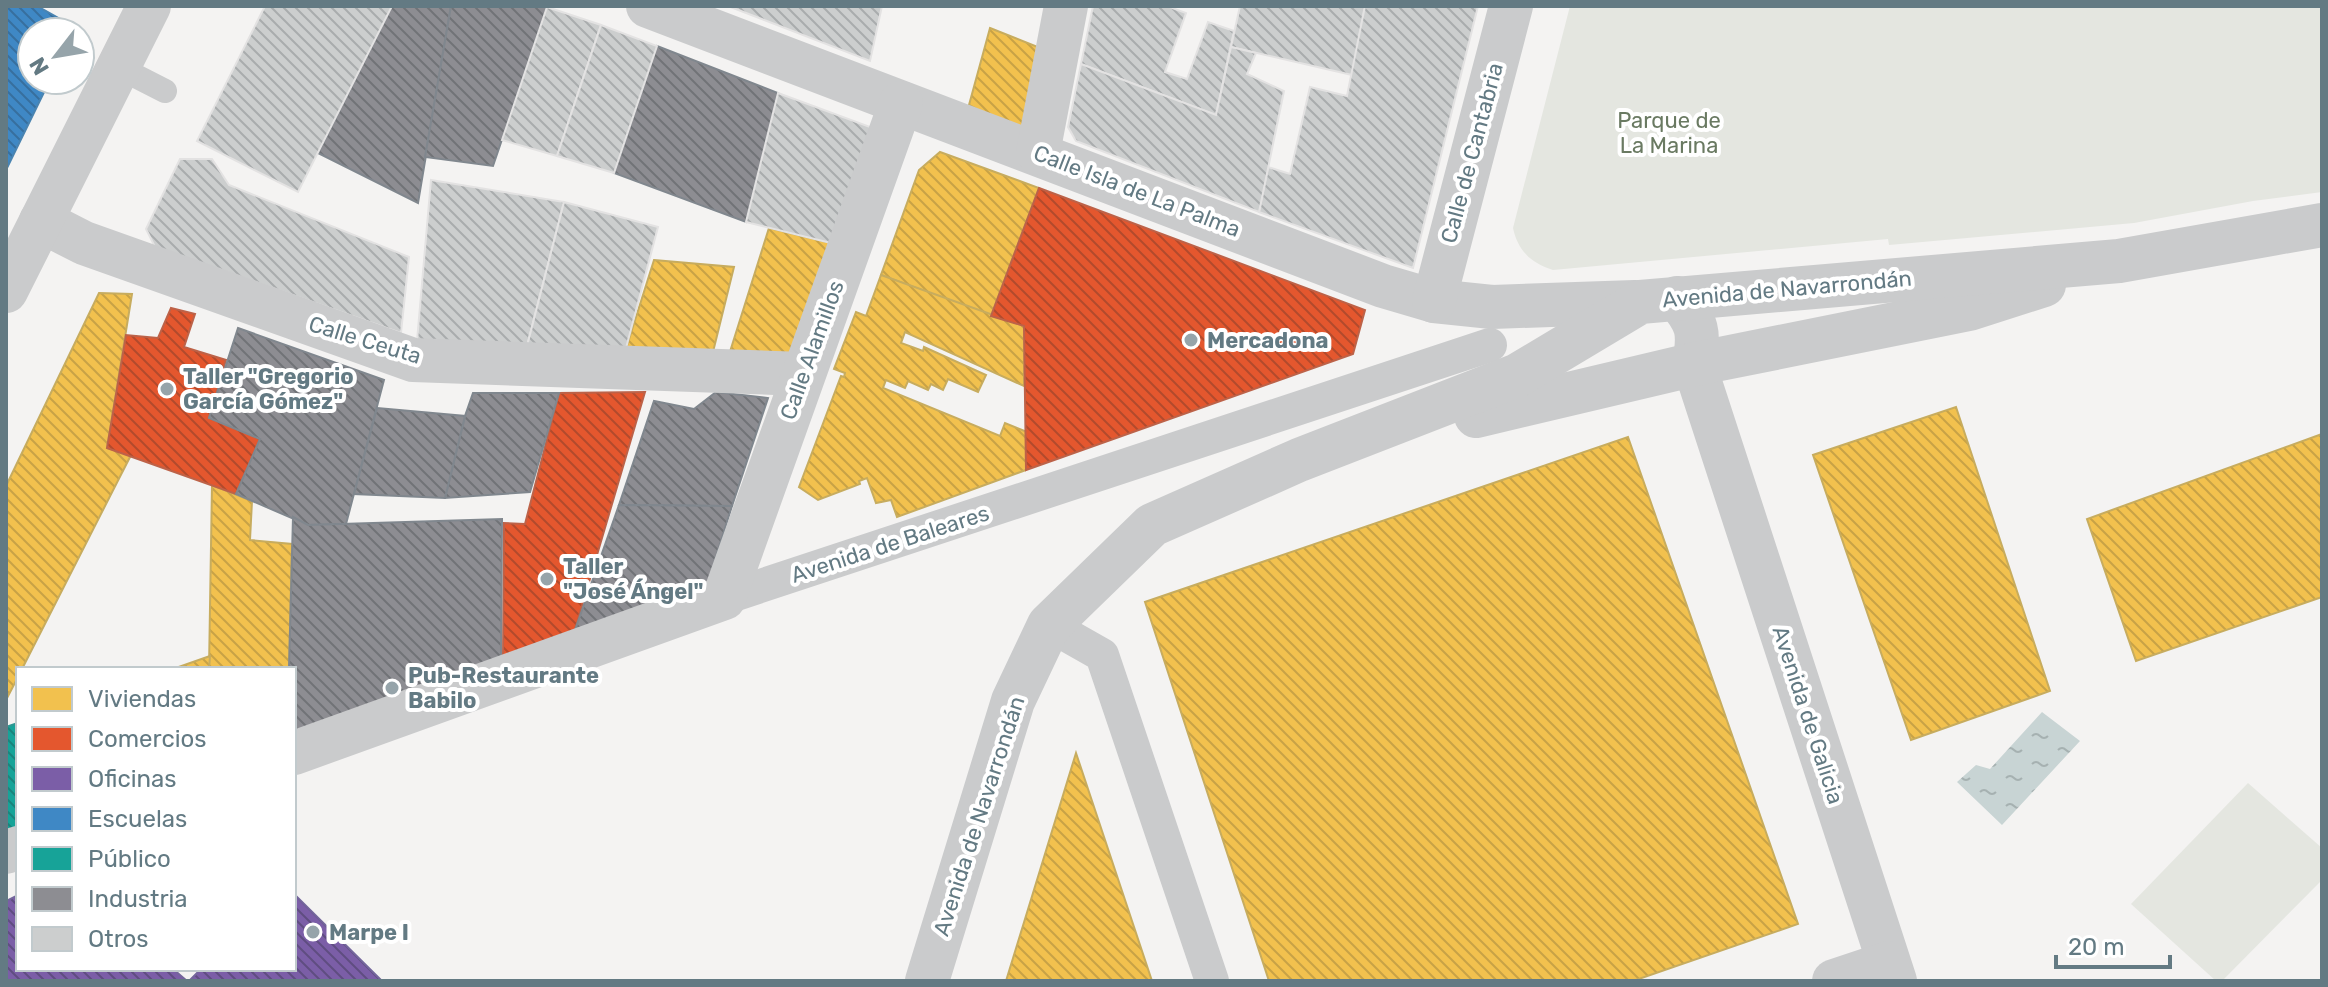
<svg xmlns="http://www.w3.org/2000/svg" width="2328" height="987" font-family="Rubik,sans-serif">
<defs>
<pattern id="water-ripples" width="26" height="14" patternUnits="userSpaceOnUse" patternTransform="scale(2)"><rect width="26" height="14" fill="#c8d4d4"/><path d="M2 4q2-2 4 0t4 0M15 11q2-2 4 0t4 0" fill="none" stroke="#a6b1b1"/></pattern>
<pattern id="homes-back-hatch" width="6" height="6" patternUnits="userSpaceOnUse" patternTransform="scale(2)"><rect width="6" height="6" fill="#f2c14e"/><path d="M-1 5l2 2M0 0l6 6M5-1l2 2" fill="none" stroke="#c8a246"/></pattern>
<pattern id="shops-back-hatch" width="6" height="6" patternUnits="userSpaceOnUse" patternTransform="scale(2)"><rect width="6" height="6" fill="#e4572e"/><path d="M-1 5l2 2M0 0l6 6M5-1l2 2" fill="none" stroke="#b24a2c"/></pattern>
<pattern id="offices-back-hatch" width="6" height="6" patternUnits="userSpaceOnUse" patternTransform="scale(2)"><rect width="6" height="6" fill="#7b5ea7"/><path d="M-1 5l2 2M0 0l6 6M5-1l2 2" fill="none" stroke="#5f4d81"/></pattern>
<pattern id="schools-back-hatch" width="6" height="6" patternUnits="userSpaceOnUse" patternTransform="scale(2)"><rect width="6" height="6" fill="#3f88c5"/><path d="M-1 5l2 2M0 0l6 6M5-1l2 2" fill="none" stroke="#376f9e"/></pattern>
<pattern id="public-back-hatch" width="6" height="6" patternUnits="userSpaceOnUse" patternTransform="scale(2)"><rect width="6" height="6" fill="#17a398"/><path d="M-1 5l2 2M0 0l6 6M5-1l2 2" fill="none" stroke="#19847c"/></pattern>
<pattern id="industry-back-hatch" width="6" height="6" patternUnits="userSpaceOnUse" patternTransform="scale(2)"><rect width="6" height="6" fill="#8d8d92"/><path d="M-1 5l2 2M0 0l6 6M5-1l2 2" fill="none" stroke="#717377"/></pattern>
<pattern id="building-back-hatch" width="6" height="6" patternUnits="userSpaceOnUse" patternTransform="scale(2)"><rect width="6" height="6" fill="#cccece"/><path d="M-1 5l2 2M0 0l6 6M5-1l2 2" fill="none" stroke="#a9acad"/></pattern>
</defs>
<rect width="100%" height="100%" fill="#f4f3f2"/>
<g fill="#e4e6e0">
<path d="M1570,6h752v186l-69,9 -119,22 -245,22 -1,-6 -335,31c-22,-7 -35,-19 -40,-42z"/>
<path d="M2248,783l74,65v32l-100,101h-6l-85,-77z"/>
</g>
<path fill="url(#water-ripples)" d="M2042,712l38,29 -78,84 -45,-43 19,-17 14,4z"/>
<g fill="url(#homes-back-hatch)" stroke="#c7ac5e" stroke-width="2">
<path d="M990,28l53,21 -18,86 -56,-30z"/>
<path d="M940,152l99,36 -48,128 -110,-41 38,-105z"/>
<path d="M769,228l70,17 -43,116 -68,-3z"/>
<path d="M654,260l80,7 -22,89 -87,-4z"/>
<path d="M881,275l143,51v60l-119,-54 -4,11 22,8 1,-4 62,28 -8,17 -30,-13 -5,11 -12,-6 -3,6 -20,-9 -3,7 -19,-8 -3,8 117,48 5,-13 22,9 -1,38 -129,47 -6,-17 -15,3 -9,-25 -8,3 1,3 -42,16 -19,-13 42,-111 3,1 1,-4 -11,-4 22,-57 10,4z"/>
<path d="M99,293l33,1 -25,154 24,7 -109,214h-4v8l-12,23v-214z"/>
<path d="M1956,407l94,284 -139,49 -98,-285z"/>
<path d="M2322,434v163l-186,64 -49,-142z"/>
<path d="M1628,437l170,487 -165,57h-364l-124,-379z"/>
<path d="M212,485l40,16 -2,39 42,4 -3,125h-80z"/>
<path d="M210,656l-1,13h-36z"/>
<path d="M1076,753l76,228h-146z"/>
</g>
<g fill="url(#shops-back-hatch)" stroke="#bd6248" stroke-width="2">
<path d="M1039,188l326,122 -12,44 -327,116 -2,-144 -33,-10z"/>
<path d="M171,308l24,6 -11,33 42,13 -17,58 51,21 -24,55 -129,-46 19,-113 32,3z"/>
<path d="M645,392l-71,241 -71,24 1,-134 21,1 34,-131z"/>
</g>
<g fill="url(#offices-back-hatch)" stroke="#74669c" stroke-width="2">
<path d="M294,894l88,87h-193l12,-12h93z"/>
<path d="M18,895v74h155l14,12h-181v-80z"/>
</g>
<path fill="url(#schools-back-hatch)" stroke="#4a84b1" stroke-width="2" d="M6,6h31l39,22 -2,4h-42v48h18l-44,90z"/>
<path fill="url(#public-back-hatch)" stroke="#2e9792" stroke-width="2" d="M18,723v104l-12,5v-105z"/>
<g fill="url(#industry-back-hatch)" stroke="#80878e" stroke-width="2">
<path d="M392,6h59l-33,197 -100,-50z"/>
<path d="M451,6l96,1 -54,159 -68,-9z"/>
<path d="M657,46l121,47 -32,129 -132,-49z"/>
<path d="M238,328l146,52 -38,144 -38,1 -72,-31 24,-55 -51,-21z"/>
<path d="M716,392l52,6 -36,108 -113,-1 35,-104 40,8z"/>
<path d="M473,393h86l-29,99 -85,6 20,-82z"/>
<path d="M377,408l88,8 -20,82 -91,-4z"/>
<path d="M619,505l113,1 -28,89 -130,38z"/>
<path d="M293,517l15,8 194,-6 -1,138 -207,75v-63h-5z"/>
</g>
<g fill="url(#building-back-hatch)" stroke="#e3e2e2" stroke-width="2">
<path d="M265,6h127l-94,186 -101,-51z"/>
<path d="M728,6h154l-12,55z"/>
<path d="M1093,6h74l19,7 -21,59 22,7 21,-57 26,9 -18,84 -135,-51z"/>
<path d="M1240,6h125l-13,69 -121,-28z"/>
<path d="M1365,6h113l-65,262 -154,-56 9,-45 22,7 20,-87 37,9z"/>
<path d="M547,7l54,18 -44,131 -55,-16z"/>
<path d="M601,25l56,21 -43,127 -57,-17z"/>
<path d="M1231,47l25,6 -9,21 37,17 -25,121 -183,-71 -8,-14 13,-63 135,51z"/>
<path d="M778,93l111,41 -50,111 -93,-23z"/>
<path d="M180,159h32l17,26 180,72 -8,76 -246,-86 -9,-18z"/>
<path d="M431,180l133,22 -38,148 -109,-9z"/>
<path d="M564,202l94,25 -33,125 -99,-2z"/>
</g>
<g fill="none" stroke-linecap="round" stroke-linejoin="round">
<path stroke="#cacbcc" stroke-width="24" d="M118,67l47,24"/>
<g stroke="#cacbcc" stroke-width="34">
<path d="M724,598l766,-253"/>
<path d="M1049,625l53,30 110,326"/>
</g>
<g stroke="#cacbcc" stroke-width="44">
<path d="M648,6l735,280 51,15 58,6 143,-5"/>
<path d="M1038,153l28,-147"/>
<path d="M41,221l43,22 329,117 390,14"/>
<path d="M6,291l143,-285"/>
<path d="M1677,298c21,25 23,34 17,66l201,617"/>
<path d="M1434,301l77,-295"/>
<path d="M1476,416l224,-53 269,-54 75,-24"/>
<path d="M294,753l430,-155 177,-495"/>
<path d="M6,852l12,-4"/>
<path d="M927,981l86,-280 36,-76 103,-100 147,-65 219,-85 122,-73 479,-41 203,-36"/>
<path d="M1834,981l54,-18"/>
</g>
</g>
<g fill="#96a4aa" stroke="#fff" stroke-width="3">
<circle cx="1191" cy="340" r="8"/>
<circle cx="167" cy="389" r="8"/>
<circle cx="547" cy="579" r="8"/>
<circle cx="392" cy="688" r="8"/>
<circle cx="313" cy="932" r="8"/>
</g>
<g text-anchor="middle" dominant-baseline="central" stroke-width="8" stroke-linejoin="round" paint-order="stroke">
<g font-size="22" fill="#6a7a62" stroke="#fff">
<text x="1669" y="120">Parque de<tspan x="1669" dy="25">La Marina</tspan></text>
</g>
<g font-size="22" fill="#637a83" stroke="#fff">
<text transform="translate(1472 153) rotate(-75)">Calle de Cantabria</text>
<text transform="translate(1137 191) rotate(21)">Calle Isla de La Palma</text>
<text transform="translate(1787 289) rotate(-5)">Avenida de Navarrondán</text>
<text transform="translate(365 340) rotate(17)">Calle Ceuta</text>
<text transform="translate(812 350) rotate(-70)">Calle Alamillos</text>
<text transform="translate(890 544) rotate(-18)">Avenida de Baleares</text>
<text transform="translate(1808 715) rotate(72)">Avenida de Galicia</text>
<text transform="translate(979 816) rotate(-72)">Avenida de Navarrondán</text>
</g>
<g font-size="22" font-weight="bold" fill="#637a83" stroke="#fff" text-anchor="start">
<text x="1207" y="340">Mercadona</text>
<text x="183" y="376">Taller "Gregorio<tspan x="183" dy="25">García Gómez"</tspan></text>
<text x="563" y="566">Taller<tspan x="563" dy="25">"José Ángel"</tspan></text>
<text x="408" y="675">Pub-Restaurante<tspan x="408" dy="25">Babilo</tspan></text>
<text x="329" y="932">Marpe I</text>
</g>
</g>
<rect width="2328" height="987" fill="none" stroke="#637a83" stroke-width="16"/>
<rect x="16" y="667" width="280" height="304" fill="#ffffff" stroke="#c1cacd" stroke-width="2"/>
<rect x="32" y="687" width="40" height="24" fill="#f2c14e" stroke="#c1cacd" stroke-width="2"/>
<text x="88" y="707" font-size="24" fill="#637a83">Viviendas</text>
<rect x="32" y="727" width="40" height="24" fill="#e4572e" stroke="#c1cacd" stroke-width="2"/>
<text x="88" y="747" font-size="24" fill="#637a83">Comercios</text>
<rect x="32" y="767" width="40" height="24" fill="#7b5ea7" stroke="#c1cacd" stroke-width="2"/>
<text x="88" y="787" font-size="24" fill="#637a83">Oficinas</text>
<rect x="32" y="807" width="40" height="24" fill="#3f88c5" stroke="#c1cacd" stroke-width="2"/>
<text x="88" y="827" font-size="24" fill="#637a83">Escuelas</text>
<rect x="32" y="847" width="40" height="24" fill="#17a398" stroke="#c1cacd" stroke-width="2"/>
<text x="88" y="867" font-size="24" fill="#637a83">Público</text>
<rect x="32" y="887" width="40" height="24" fill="#8d8d92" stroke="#c1cacd" stroke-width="2"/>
<text x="88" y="907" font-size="24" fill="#637a83">Industria</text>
<rect x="32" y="927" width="40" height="24" fill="#cccece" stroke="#c1cacd" stroke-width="2"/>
<text x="88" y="947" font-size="24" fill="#637a83">Otros</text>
<g transform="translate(56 56) rotate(239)"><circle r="38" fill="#ffffff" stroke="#c1cacd" stroke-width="2"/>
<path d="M0-6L14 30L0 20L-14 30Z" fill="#96a4aa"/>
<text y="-12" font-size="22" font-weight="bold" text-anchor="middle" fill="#637a83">N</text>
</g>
<path d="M2056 955v12h114v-12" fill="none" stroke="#637a83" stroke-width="4"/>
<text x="2068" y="955" font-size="24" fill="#637a83" stroke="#ffffff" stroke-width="6" paint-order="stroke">20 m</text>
</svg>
